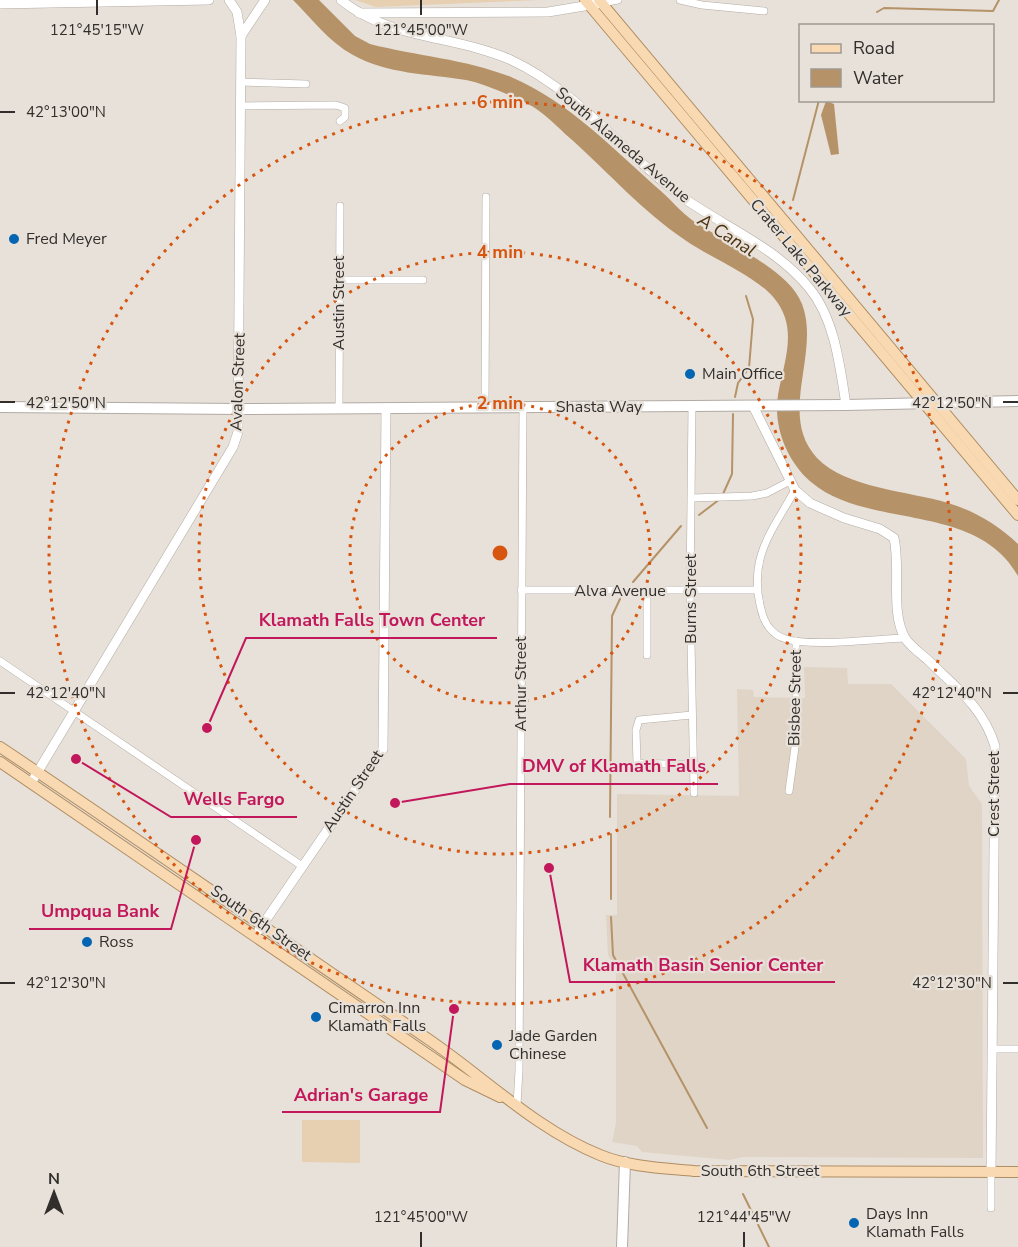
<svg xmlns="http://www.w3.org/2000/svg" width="1018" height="1247" font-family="'Nunito Sans',sans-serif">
<rect width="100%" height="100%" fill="#e8e1d9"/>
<path fill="#dfd4c6" d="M804,667l43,1 1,16h43l75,75 3,27 13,18 1,354 -240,-1 -13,3 -88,-8 -5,-6 -25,-4 4,-19v-153l-8,-15 -2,-40h11v-121l122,2 -2,-107 16,1 1,7 51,1z"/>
<g fill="#e7cfb2">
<path d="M355,0h185l-164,7z"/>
<path d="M302,1120h58v43l-58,-1z"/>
</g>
<g fill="#b59268">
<path d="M293,0h26l36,36 15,8c47,12 95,15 141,33 59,25 104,74 151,115 10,9 19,20 30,28 31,22 96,48 110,84 19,49 -25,111 15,154 28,30 92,33 131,45 27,8 50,22 70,41v32c-42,-75 -151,-46 -207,-94 -24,-21 -38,-55 -33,-87 6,-34 21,-67 -4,-97 -18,-22 -65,-41 -89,-58 -42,-28 -77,-68 -114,-101 -14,-12 -27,-27 -43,-35 -15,-8 -46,-21 -62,-24 -37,-6 -80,-6 -113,-25 -24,-13 -41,-36 -60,-55z"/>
<path d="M826,101l8,3 5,50 -8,1 -10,-40z"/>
</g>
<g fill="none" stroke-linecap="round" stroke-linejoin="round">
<g stroke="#b59268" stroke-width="2">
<path d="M877,12l7,-4 109,3 6,-11"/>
<path d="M793,200l26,-100"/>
<path d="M735,397l3,-14 11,-15 4,-49 -7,-23"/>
<path d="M723,494l9,-20 1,-60"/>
<path d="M699,515l21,-16"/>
<path d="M633,582l48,-56"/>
<path d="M610,817l2,-201 8,-17"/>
<path d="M611,834v65"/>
<path d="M611,917l2,38 94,173"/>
<path d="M743,1194l26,53"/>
</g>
<g stroke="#b2aba4" stroke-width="8">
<g id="minor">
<path d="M680,0l22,5 62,6"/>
<path d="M602,3l16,-3"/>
<path d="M240,82l66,2"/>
<path d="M240,106l96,-1 9,3v9l-5,4"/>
<path d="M339,280h84"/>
<path d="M692,406l-2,185 4,202"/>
<path d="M485,407l1,-210"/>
<path d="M339,408l1,-202"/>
<path d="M795,490c-24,43 -47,68 -34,119 3,14 11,26 25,30 25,8 90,0 119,-1"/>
<path d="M692,498l60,-2 15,-3 23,-12"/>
<path d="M521,590h235"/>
<path d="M647,655v-64"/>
<path d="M0,661l302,205"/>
<path d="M692,715l-53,5 -3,10 1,33 56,2"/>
<path d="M789,791l7,-51v-99"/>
<path d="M992,1049h26"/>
<path d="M517,1105l2,-35 4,-663"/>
<path d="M991,1172v36"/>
</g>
</g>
<g stroke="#b2aba4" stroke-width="10">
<g id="tertiary">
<path d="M341,0c49,40 114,35 170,60 69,32 114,96 174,139 42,29 92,49 125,90 25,31 30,78 36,116"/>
<path d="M0,4l209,-4"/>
<path d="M359,13l189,-1 54,-9"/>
<path d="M241,36l24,-36"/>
<path d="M753,406l42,84 15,13 34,15 36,11 14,9c7,30 -4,74 11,100 5,8 16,16 23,22 28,28 55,47 67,86l-4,426"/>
<path d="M31,783l202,-336 5,-15 3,-396 -4,-24 -8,-12"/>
<path d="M259,930l124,-181 3,-341"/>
</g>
</g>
<g stroke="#b2aba4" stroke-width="12">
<g id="secondary">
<path d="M0,407l240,2 606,-4 172,-4"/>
<path d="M622,1247l3,-85"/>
</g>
</g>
<g stroke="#b08d62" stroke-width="12">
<g id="primary">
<path d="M585,0l433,515"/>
<path d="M599,0l419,500"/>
<path d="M0,747c144,96 285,195 428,292 57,39 108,90 172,116 29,12 63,13 94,16l324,1"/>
<path d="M0,762l465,318 35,17"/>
</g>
</g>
<use href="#minor" stroke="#fff" stroke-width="7"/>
<use href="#tertiary" stroke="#fff" stroke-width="9"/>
<use href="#secondary" stroke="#fff" stroke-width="10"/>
<use href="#primary" stroke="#f9d9b2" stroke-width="10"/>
</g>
<path fill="none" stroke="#312e2b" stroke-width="2" d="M97,0v15M421,0v15M0,112h15M0,402h15M1003,402h15M0,693h15M1003,693h15M0,983h15M1003,983h15M421,1232v15M744,1232v15"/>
<g fill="none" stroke="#d6550f" stroke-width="3" stroke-dasharray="3 6">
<circle cx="500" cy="553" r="150"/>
<circle cx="500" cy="553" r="301"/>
<circle cx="500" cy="553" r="451"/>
</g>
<g fill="#0465b2" stroke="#e8e1d9" stroke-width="2">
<circle cx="14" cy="239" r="6"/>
<circle cx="690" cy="374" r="6"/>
<circle cx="87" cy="942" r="6"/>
<circle cx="316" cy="1017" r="6"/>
<circle cx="497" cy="1045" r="6"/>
<circle cx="854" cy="1223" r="6"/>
</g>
<g text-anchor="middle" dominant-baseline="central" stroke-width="4.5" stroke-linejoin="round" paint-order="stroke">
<g font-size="16" fill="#312e2b" stroke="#e8e1d9">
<text transform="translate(623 145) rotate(40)">South Alameda Avenue</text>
<text transform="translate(801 258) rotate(50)">Crater Lake Parkway</text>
<text transform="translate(339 303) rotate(-90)">Austin Street</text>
<text transform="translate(238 382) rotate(-88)">Avalon Street</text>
<text x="599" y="407">Shasta Way</text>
<text x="620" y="591">Alva Avenue</text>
<text transform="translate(691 599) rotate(-90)">Burns Street</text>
<text transform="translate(521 684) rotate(-90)">Arthur Street</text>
<text transform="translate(795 698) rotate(-89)">Bisbee Street</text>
<text transform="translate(353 791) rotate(-56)">Austin Street</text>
<text transform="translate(994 794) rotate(-90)">Crest Street</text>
<text transform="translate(261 923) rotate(35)">South 6th Street</text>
<text x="760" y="1171">South 6th Street</text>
</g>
<g font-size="16" fill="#312e2b" stroke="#e8e1d9" text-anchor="start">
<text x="26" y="239">Fred Meyer</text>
<text x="702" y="374">Main Office</text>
<text x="99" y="942">Ross</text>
<text x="328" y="1008">Cimarron Inn<tspan x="328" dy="18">Klamath Falls</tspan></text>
<text x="509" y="1036">Jade Garden<tspan x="509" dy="18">Chinese</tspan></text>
<text x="866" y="1214">Days Inn<tspan x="866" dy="18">Klamath Falls</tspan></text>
</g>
<g font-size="18" font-style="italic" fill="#4b310f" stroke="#e8e1d9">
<text transform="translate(727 235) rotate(32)">A Canal</text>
</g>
</g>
<g font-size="15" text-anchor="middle" fill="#312e2b" stroke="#e8e1d9" stroke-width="4.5" stroke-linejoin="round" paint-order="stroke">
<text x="97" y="35">121°45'15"W</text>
<text x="421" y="35">121°45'00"W</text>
<text x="66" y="117">42°13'00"N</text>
<text x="66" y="408">42°12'50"N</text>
<text x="952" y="408">42°12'50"N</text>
<text x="66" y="698">42°12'40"N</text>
<text x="952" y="698">42°12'40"N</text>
<text x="66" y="988">42°12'30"N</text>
<text x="952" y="988">42°12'30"N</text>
<text x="421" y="1222">121°45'00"W</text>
<text x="744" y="1222">121°44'45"W</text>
</g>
<circle cx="500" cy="553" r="9" fill="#d6550f" stroke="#e8e1d9" stroke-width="3"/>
<g font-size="18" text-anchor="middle" font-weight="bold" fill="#d6550f" stroke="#e8e1d9" stroke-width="4.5" stroke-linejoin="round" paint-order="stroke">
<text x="500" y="108">6 min</text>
<text x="500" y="258">4 min</text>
<text x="500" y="409">2 min</text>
</g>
<path fill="none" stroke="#c2185b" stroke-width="2" d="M207 728L246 638H497M395 803L510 784H718M76 759L171 817H297M196 840L171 929H29M549 868L570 982H835M454 1009L440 1112H282"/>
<g fill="#c2185b" stroke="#e8e1d9" stroke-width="2">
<circle cx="207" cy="728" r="6"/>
<circle cx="395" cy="803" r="6"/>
<circle cx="76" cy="759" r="6"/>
<circle cx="196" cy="840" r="6"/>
<circle cx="549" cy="868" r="6"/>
<circle cx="454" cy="1009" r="6"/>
</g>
<g font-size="18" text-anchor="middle" font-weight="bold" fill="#c2185b" stroke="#e8e1d9" stroke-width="4.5" stroke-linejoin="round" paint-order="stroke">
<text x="372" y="626">Klamath Falls Town Center</text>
<text x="614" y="772">DMV of Klamath Falls</text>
<text x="234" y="805">Wells Fargo</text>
<text x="100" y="917">Umpqua Bank</text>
<text x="703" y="971">Klamath Basin Senior Center</text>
<text x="361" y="1101">Adrian's Garage</text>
</g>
<rect x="799" y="24" width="195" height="78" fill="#e8e1d9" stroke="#9f9993" stroke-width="1.5"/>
<rect x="811" y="44" width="30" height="9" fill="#f9d9b2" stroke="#9f9993" stroke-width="1.5"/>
<text x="853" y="54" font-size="18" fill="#312e2b">Road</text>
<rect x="811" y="69" width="30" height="18" fill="#b59268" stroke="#9f9993" stroke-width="1.5"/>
<text x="853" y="84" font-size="18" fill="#312e2b">Water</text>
<g transform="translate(54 1193)" stroke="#e8e1d9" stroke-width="4.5" paint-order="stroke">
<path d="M0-4.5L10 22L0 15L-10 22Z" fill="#312e2b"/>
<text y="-9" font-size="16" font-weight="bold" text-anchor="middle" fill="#312e2b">N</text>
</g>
</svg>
